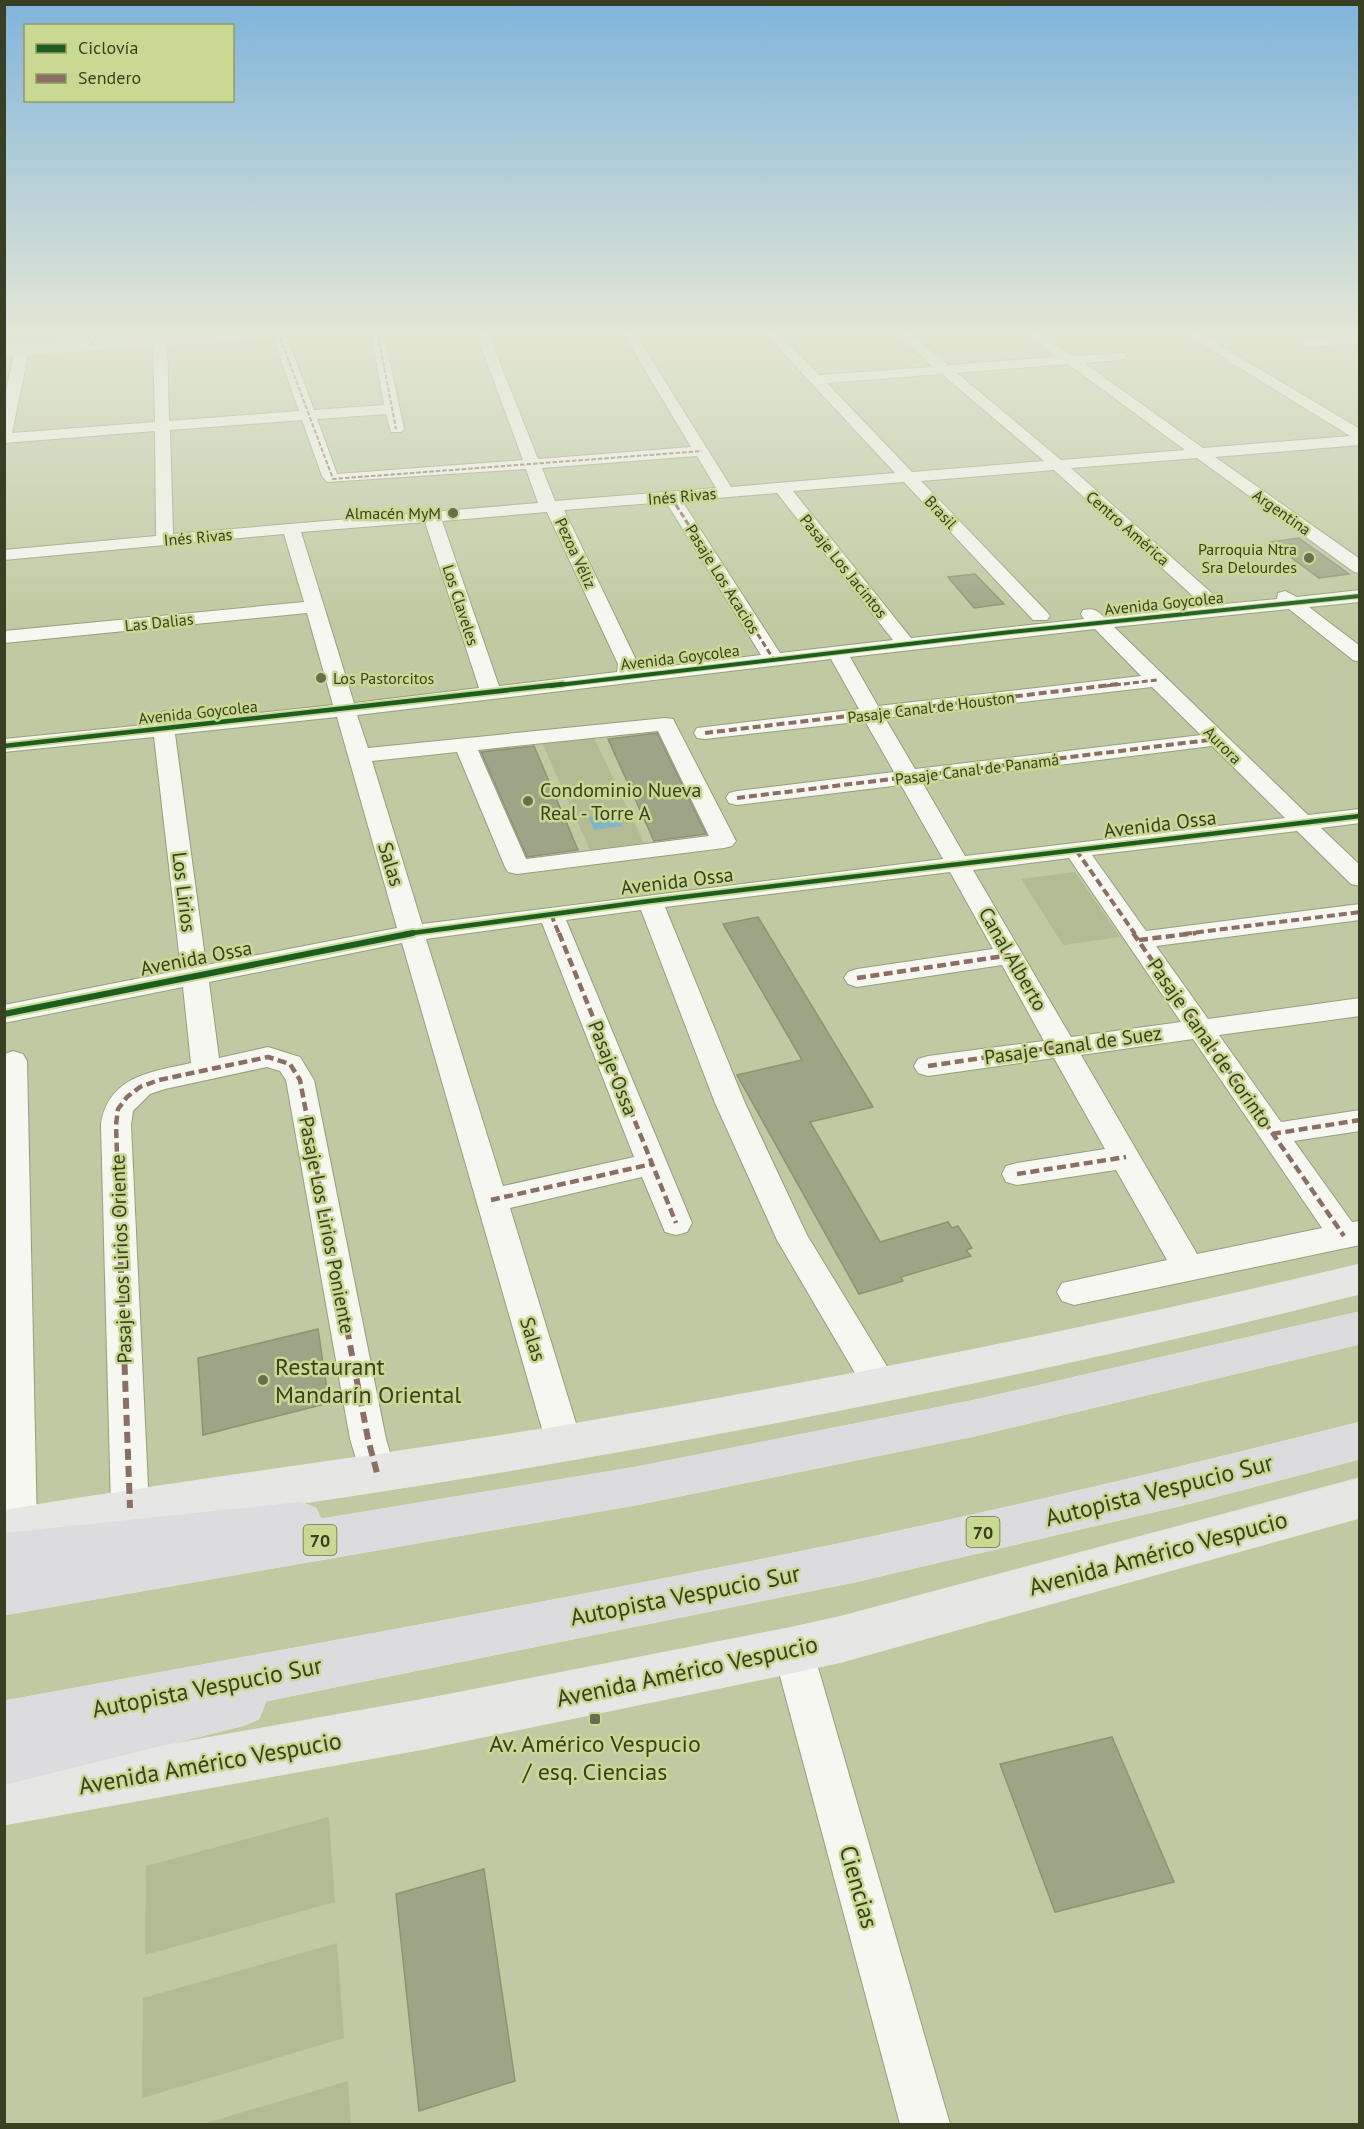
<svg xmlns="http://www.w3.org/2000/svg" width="1364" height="2129" font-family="'PT Sans',sans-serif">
<rect width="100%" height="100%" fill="#c0c9a1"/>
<g fill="#b2bb93">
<path d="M594,738l50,105 -54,7 -48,-107z"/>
<path d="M1075,872l45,65 -57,8 -42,-66z"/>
<path d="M329,1817l6,85 -190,53 1,-89z"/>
<path d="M337,1943l7,95 -202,60 1,-100z"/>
<path d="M348,2081l3,43h-148z"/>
</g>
<path fill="#82b5c8" d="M617,813l6,13 -29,4 -5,-13z"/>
<g fill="#9ea586" stroke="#8d9374" stroke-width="1.5">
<path d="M1299,538l50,36 -30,4 -49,-36z"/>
<path d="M975,574l29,30 -30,4 -26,-31z"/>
<path d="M657,733l49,101 -52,7 -46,-102z"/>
<path d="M534,746l44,104 -51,7 -46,-105z"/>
<path d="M758,917l115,190 -63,15 70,120 68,-20 4,6 6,-2 14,22 -6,2 5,6 -70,21 2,4 -44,13 -122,-219 65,-15 -79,-136z"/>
<path d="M318,1329l11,74 -126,32 -5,-77z"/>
<path d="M1112,1737l62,145 -119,30 -55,-148z"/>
<path d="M484,1869l31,212 -96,30 -23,-217z"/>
</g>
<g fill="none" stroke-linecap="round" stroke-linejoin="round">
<g stroke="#979e7e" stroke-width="2">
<g id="minor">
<path d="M93,330h12l-9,18 -5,1 -7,-4z"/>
<path d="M273,330l12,2 29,78 70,-5 -13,-75h12l21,99 -3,3h-10l-5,-18 -69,5 20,55 186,-14 -48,-130h12l51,129 153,-12 -70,-117h12l98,157 164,-14 -133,-143h13l44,45 114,-8 -41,-37h14l42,35 109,-8 -34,-27h14l36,26 51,-3 2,3 -2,3 -5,1 -35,3 119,85 147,-12 -171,-106h15l166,99v16l-145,12 145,102v14l-6,-1 -157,-114 -126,10 153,136 53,-5 1,-6 7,-2 12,6 63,-7v12l-51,5 51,39v16l-7,-2 -64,-51 -175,18 194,188 52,-6v14l-39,5 39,37v21l-9,-2 -54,-53 -205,24 54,76 214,-27v16l-204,26 52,73 152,-21v18l-141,19 62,87 79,-12v21l-66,10 58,81 8,-1v24l-286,60 -12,-4 -5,-9 5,-9 105,-23 -51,-90 -99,15 -11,-3 -4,-8 4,-8 11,-3 88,-14 -51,-91 -126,18 -10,-3 -4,-7 4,-7 10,-3 116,-15 -42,-76 -145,22 -9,-3 -4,-6 4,-6 9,-3 136,-20 -43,-77 -285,35 80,196 62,132 92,151 -6,11 -12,4 -12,-4 -92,-157 -62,-137 -74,-193 -75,10 126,303 -5,9 -11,3 -11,-3 -23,-55 -132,31 72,235 -5,11 -13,5 -13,-5 -5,-11 -144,-500 -193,39 10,76 49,-11 32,10 14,23 72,359 10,34 -6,12 -13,4 -13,-4 -14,-46 -64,-359 -6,-9 -13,-4 -102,22 -15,5 -17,17 -2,14 18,383 -6,12 -13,5 -13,-5 -6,-12 -10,-383c7,-49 50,-53 90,-62l-8,-76 -179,36v-18l177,-35 -27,-233 -150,15v-13l150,-15 4,-11 7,-2 7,2 3,9 158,-17 -26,-92 -303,30v-12l300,-29 -20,-68 -280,26v-10l152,-14 -1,-105 -151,12v-44l11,-49 7,-4 7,4 -17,83 143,-11 -2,-82 7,-4 7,4 2,81 130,-10 -28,-79zM1068,364l117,86 -124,10 -104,-87zM942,374l102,87 -132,11 -85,-89zM302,420l20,56 5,6 199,-13 12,34 -365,31 -3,-104zM697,456l19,32 -161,13 -13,-33zM1054,470l150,136 -100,11c-7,-7 -11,-9 -21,-7l-2,4 3,5 -173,19 -118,-147 111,-9 129,138h14l3,-4 -3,-4 -126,-131zM777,493l116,147 -113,13 -98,-152zM666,502l95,153 -124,15 1,-6 -74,-154zM547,512l71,152 -1,8 -118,14 -57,-165zM425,522l54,166 -125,15 -53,-171zM1095,629l46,47 -263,30 -28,-49zM831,659l28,50 -154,18 -8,1 -3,5 3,5 8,1 160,-18 29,51 -157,19 -8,2 -3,5 3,5 8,2 164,-20 42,74 -521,65 -50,-163 85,-9 48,115 3,5 9,2 207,-26 8,-2 4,-5 -63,-122 -8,-1 -297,30 -11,-33zM1152,687l49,48 -286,34 -30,-51zM337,717l60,211 -191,37 -31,-231zM658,731l51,105 -183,23 -48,-109zM1212,746l73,72 -320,38 -43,-74zM1069,858l112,164 -110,15 -98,-167zM542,923l92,234 -131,29 -77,-247zM1193,1039l129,189 -125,26 -116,-199z"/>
<path d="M1360,335v8l-53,4 -7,-4 7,-4z"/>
<path d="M13,1051l10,3 4,7 10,466 -5,12 -14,6 -14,-6v-485z"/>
<path d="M793,1630l14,6 6,14 137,474h-50l-127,-474 6,-14z"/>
</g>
</g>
<g stroke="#e3e7d5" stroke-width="1">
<g id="major">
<path d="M241,330h73l-8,5 -302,21v-10z"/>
<path d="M1360,1264v30c-263,66 -528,121 -794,167 -187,33 -375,57 -562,89v-40c187,-31 375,-54 562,-85 266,-45 531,-98 794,-161z"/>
<path d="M1360,1478v40l-518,144 -49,11 -363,75 -426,77v-51l426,-76 363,-71 49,-11z"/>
</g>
</g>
<g stroke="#e3e7d5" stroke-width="1">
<g id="highway">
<path d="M1360,1312v32l-385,92 -339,69 -632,110v-82l296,-31 16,6 5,11 315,-52 339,-67z"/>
<path d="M1360,1422v37l-168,44 -337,79 -589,119 -7,18 -17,7 -238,59v-84c283,-52 566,-102 848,-160 170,-36 339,-76 508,-119z"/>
</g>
</g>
<use href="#minor" fill="#f6f7f1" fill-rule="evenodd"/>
<use href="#major" fill="#e6e7e5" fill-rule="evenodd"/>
<use href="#highway" fill="#dcdbdd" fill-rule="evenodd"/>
<g stroke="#8d6e63" stroke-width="2" stroke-dasharray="4.5 2" stroke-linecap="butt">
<path d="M377,330l19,99"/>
<path d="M278,332l55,147 369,-28"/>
<path d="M91,345l8,-15"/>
</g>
<g stroke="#8d6e63" stroke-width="3" stroke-dasharray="6 3" stroke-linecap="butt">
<path d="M671,497l103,163"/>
<path d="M1106,686l51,-6"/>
</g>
<g stroke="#8d6e63" stroke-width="4" stroke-dasharray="8 4" stroke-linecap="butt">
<path d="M705,733l414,-49"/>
<path d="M737,798l480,-59"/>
<path d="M1076,850l59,84"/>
<path d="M551,914l8,20"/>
<path d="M1184,934l176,-22"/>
</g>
<g stroke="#8d6e63" stroke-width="4.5" stroke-dasharray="9 4.5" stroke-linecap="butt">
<path d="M559,933l117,290"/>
<path d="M1133,933l211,303"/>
<path d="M1139,940l57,-7"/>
<path d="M857,978l154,-23"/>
<path d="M928,1066l135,-20"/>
<path d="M1272,1134l88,-14"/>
<path d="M1017,1174l109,-17"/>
<path d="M491,1200l161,-36"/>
<path d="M120,1246l-4,-121 2,-16 9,-12 13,-10 19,-7 109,-23 22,7 10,16 31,166"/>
</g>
<g stroke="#8d6e63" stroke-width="6" stroke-dasharray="11 6" stroke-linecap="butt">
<path d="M120,1245l10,263"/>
<path d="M331,1245l37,194 9,34"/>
</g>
<g stroke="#cad991" stroke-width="6">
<path id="cycleway-far2" d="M550,686l452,-53 358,-37"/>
</g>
<g stroke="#cad991" stroke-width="8">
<g id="cycleway-far1">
<path d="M4,746l559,-62"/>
<path d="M405,934l245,-33 710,-85"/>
</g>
</g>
<g stroke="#cad991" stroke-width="10">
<path id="cycleway" d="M4,1014l409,-81"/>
</g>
<use href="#cycleway-far2" stroke="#1b5e20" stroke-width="4"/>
<use href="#cycleway-far1" stroke="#1b5e20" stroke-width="4.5"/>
<use href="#cycleway" stroke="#1b5e20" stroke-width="6"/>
</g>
<linearGradient id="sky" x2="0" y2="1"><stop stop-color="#7fb4db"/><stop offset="0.53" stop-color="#e3e7d5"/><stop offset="1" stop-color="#e3e7d5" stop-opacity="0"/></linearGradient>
<rect width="1364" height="628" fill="url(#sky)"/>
<g fill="#686f4e" stroke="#cad991" stroke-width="2">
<circle cx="453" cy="513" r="6"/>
<circle cx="1309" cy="558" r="6"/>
<circle cx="321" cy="678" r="6"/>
<circle cx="528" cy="801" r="6"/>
<circle cx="263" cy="1380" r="6"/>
<rect x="589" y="1713" width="12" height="12" rx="3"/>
</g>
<g text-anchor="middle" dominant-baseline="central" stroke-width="5" stroke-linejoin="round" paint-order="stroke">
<g font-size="16" fill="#393f22" stroke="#cad991">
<text transform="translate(682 496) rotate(-5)">Inés Rivas</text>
<text transform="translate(941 512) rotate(47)">Brasil</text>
<text transform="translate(1282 512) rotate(35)">Argentina</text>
<text transform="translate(1128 528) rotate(41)">Centro América</text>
<text transform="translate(198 537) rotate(-5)">Inés Rivas</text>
<text transform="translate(576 553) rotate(65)">Pezoa Véliz</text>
<text transform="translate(844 566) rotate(51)">Pasaje Los Jacintos</text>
<text transform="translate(723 579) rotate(58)">Pasaje Los Acacios</text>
<text transform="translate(1164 603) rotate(-6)">Avenida Goycolea</text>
<text transform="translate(461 605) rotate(72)">Los Claveles</text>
<text transform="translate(159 622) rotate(-6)">Las Dalias</text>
<text transform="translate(680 657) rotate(-7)">Avenida Goycolea</text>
<text transform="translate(931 707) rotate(-7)">Pasaje Canal de Houston</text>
<text transform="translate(198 712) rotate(-6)">Avenida Goycolea</text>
<text transform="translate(1223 745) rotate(45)">Aurora</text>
<text transform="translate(977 769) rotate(-7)">Pasaje Canal de Panamá</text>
</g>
<g font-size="16" fill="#393f22" stroke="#cad991" text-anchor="end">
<text x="441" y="513">Almacén MyM</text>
<text x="1297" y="549">Parroquia Ntra<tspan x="1297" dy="18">Sra Delourdes</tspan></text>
<text x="333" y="678" text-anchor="start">Los Pastorcitos</text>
</g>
<g fill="#cad991" stroke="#646d43" stroke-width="1.5">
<rect x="966.5" y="1517" width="33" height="30" rx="4.5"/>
<rect x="303.5" y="1525" width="33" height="30" rx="4.5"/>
</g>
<g font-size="18" font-weight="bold" fill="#393f22">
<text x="983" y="1532">70</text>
<text x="320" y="1540">70</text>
</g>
<g font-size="20" fill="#393f22" stroke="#cad991" text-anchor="start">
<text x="540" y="790">Condominio Nueva<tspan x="540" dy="23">Real - Torre A</tspan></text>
</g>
<g font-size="20" fill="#393f22" stroke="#cad991">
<text transform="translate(1160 824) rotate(-7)">Avenida Ossa</text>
<text transform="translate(391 864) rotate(73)">Salas</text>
<text transform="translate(677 881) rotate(-7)">Avenida Ossa</text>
<text transform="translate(184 892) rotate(83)">Los Lirios</text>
<text transform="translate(196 958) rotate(-11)">Avenida Ossa</text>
<text transform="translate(1013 959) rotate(60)">Canal Alberto</text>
<text transform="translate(1210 1043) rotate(55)">Pasaje Canal de Corinto</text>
<text transform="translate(1073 1045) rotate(-8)">Pasaje Canal de Suez</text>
<text transform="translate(613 1068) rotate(68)">Pasaje Ossa</text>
<text transform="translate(327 1225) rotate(79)">Pasaje Los Lirios Poniente</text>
<text transform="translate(121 1259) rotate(-92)">Pasaje Los Lirios Oriente</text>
<text transform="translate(533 1339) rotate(73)">Salas</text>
</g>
<g font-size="24" fill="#393f22" stroke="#cad991" text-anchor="start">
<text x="275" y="1366">Restaurant<tspan x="275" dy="28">Mandarín Oriental</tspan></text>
<text x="595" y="1743" text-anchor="middle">Av. Américo Vespucio<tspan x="595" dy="28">/ esq. Ciencias</tspan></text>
</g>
<g font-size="24" fill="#393f22" stroke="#cad991">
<text transform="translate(1159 1490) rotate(-14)">Autopista Vespucio Sur</text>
<text transform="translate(1158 1553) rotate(-15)">Avenida Américo Vespucio</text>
<text transform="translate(685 1595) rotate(-11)">Autopista Vespucio Sur</text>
<text transform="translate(687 1671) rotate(-12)">Avenida Américo Vespucio</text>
<text transform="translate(207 1687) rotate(-11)">Autopista Vespucio Sur</text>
<text transform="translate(210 1763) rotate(-10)">Avenida Américo Vespucio</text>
<text transform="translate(859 1887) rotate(74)">Ciencias</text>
</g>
</g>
<rect width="1364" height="2129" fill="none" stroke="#393f22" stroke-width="12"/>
<rect x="24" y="24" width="210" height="78" fill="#cad991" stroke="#909b65" stroke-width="1.5"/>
<rect x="36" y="44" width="30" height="9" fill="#1b5e20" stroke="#909b65" stroke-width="1.5"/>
<text x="78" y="54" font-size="18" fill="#393f22">Ciclovía</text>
<rect x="36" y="74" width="30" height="9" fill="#8d6e63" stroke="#909b65" stroke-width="1.5"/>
<text x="78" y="84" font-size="18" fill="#393f22">Sendero</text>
</svg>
